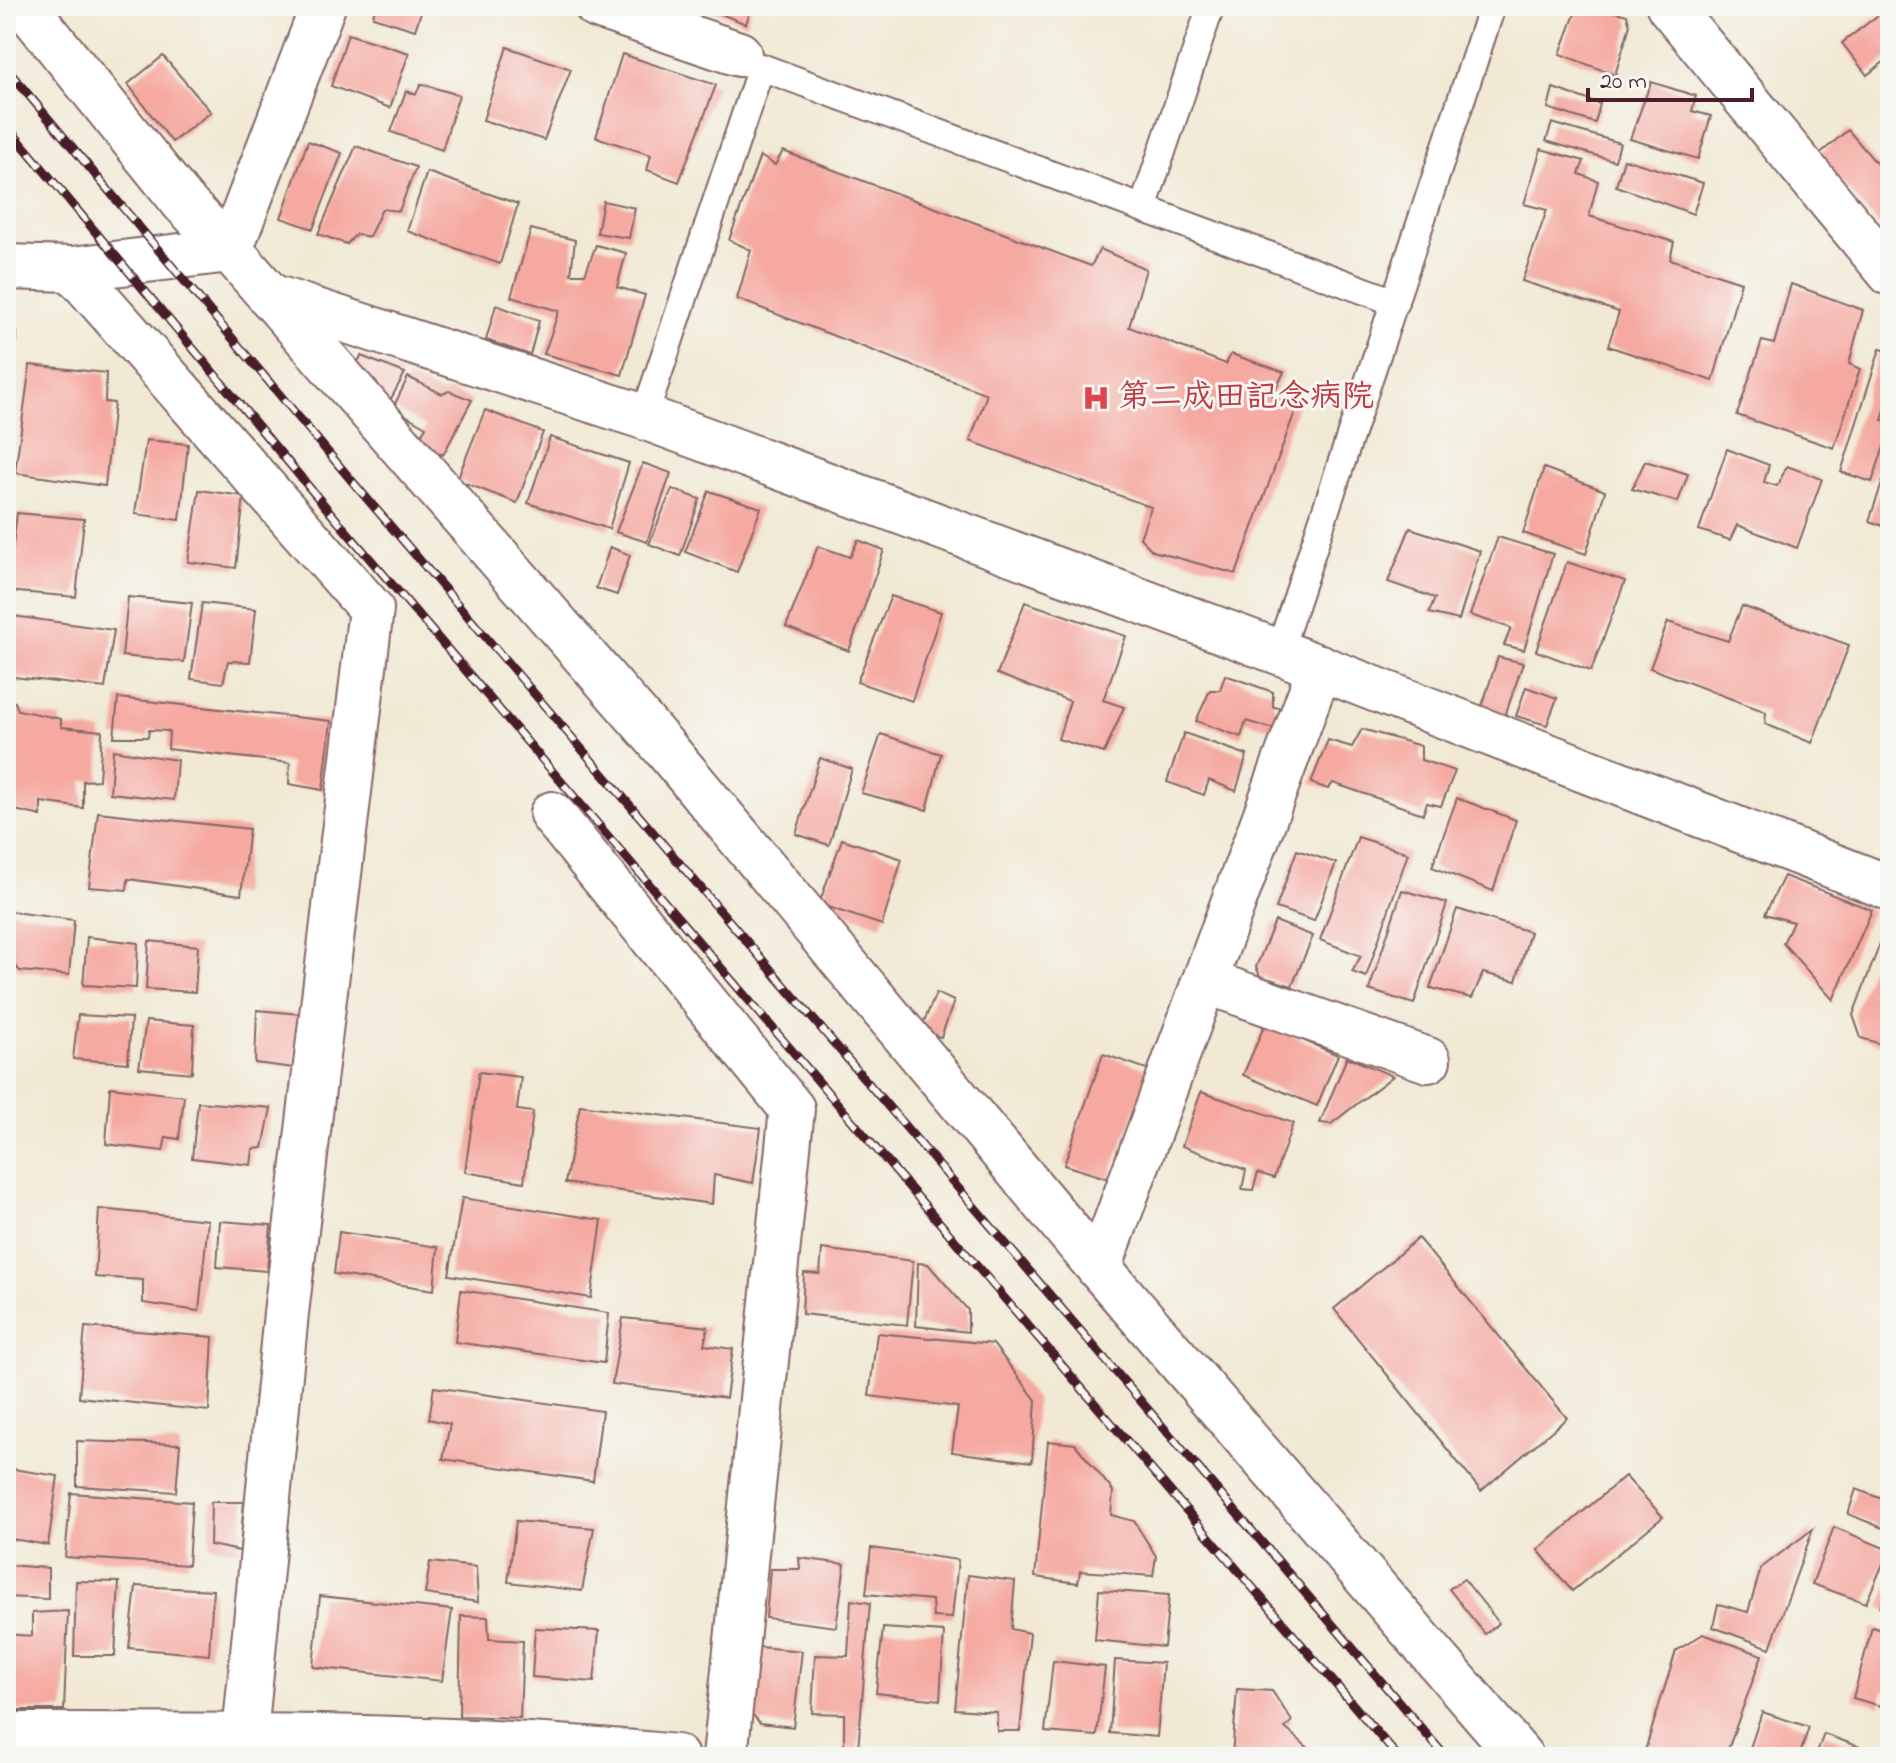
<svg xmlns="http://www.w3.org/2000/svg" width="1896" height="1763" font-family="'Indie Flower','Klee One',sans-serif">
<rect width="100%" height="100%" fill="#f6f6f2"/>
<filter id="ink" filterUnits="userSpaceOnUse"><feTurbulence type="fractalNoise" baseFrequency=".0125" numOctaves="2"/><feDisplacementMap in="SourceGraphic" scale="16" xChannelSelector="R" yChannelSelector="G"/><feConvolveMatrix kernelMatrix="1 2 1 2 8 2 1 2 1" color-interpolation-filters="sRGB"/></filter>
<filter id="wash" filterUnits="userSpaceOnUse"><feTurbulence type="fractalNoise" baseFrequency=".006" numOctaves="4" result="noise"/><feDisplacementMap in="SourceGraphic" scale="32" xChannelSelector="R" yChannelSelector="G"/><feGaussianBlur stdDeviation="1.8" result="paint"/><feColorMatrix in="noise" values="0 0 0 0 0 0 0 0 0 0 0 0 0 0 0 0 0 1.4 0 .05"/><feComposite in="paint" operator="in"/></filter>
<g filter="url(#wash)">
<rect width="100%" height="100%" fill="#f1e9d4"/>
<g id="blocks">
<g fill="#f5a9a0">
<path d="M375,6h48l-8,24 -42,-13z"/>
<path d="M701,6h51l-6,18z"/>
<path d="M1578,6h14l35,9 3,10 -15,50 -55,-21z"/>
<path d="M1890,6v51l-23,18 -25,-32z"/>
<path d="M348,34l61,19 -19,55 -59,-22z"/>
<path d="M507,47l64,22 -27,71 -61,-20z"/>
<path d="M622,54l94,31 -37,97 -32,-12 4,-15 -55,-18z"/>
<path d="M163,56l48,56 -39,30 -44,-58z"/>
<path d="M1651,82l45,14 -4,15 19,5 -13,43 -68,-20z"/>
<path d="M421,84l38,11 -17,55 -51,-18 15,-41 10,3z"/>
<path d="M1553,88l47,16 -5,19 -47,-15z"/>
<path d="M1552,123l68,20 -5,18 -69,-20z"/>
<path d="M1848,130l42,49v41l-10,7 -62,-72z"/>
<path d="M308,141l34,12 -29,76 -32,-11z"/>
<path d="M356,146l60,21 -17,44 -17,-2 -13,28 -13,-3 -9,10 -29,-10z"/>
<path d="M1541,149l43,12 -5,13 19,7 -9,35 85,26 -4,17 71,23 -28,99 -105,-35 11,-34 -97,-31 25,-71 -23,-6z"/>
<path d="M783,151l308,115 9,-17 46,20 -17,58 97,37 5,-10 53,18 -12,25 25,9 -61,168 -83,-23 -13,-13 11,-31 -181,-66 17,-47 -250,-95 14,-49 -22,-10 31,-84 15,9z"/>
<path d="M1624,159l79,24 -10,31 -77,-28z"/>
<path d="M427,172l91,32 -18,60 -93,-33z"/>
<path d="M603,201l32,7 -6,30 -32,-5z"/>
<path d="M531,229l44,11 -4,34h14l11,-29 30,8 -9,34 28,8 -23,80 -78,-21 15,-43 -48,-14z"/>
<path d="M1791,284l72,26 -14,54 11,5 -26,79 -97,-33 25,-74 12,3z"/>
<path d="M496,305l43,16 -9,34 -44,-15z"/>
<path d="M6,331l11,1 -4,65 -7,-1z"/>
<path d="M1880,349l10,2v42l-8,27 8,2v7l-18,53 -31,-10z"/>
<path d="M361,356l44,17 -18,33 -32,-39z"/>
<path d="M30,365l76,8 -1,29 9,1 -9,83 -90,-13z"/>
<path d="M408,377l34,17 7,-3 23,9 -29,55 -26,-13 9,-15 -33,-19z"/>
<path d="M485,410l58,22 -26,71 -60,-23z"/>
<path d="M550,437l79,26 -20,66 -81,-26z"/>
<path d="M146,440l42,4 -8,76 -45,-6z"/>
<path d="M1727,449l42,16 -5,17 13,4 10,-20 35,13 -25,69 -60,-23 -7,15 -31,-10z"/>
<path d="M1890,460v68l-21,-7z"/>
<path d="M1645,461l43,13 -10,28 -46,-13z"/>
<path d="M643,463l28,10 -24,69 -31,-10z"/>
<path d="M1544,468l61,23 -19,63 -63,-21z"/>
<path d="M6,488h6l-4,33h-2z"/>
<path d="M672,489l28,10 -20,57 -31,-12z"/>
<path d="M199,490l45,6 -8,72 -48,-6z"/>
<path d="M709,491l52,17 -24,64 -52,-20z"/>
<path d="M17,513l67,6 -8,78 -69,-6z"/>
<path d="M1410,528l70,23 -21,69 -30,-7 6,-15 -47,-16z"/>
<path d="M1498,537l55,17 -29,96 -20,-5 7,-17 -41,-13z"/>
<path d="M858,540l26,10 -35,101 -63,-24 32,-81 32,11z"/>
<path d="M610,547l20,8 -13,40 -21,-7z"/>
<path d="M1567,562l58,19 -34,90 -55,-20z"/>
<path d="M891,596l50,16 -29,89 -55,-19z"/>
<path d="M128,597l64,6 -8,59 -62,-6z"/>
<path d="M1025,602l101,34 -23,64 21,7 -20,46 -46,-14 12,-38 -73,-27z"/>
<path d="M202,603l54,6 -6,53 -22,-1 -5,22 -32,-4z"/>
<path d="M1742,606l107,39 -37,98 -47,-19 1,-12 -116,-44 18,-46 60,19z"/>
<path d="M6,615l108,15 -9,58 -99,-12z"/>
<path d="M1498,657l25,6 -18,53 -24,-7z"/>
<path d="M1225,675l48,17v15l8,1 -7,21 -28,-8 -5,16 -45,-16 14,-31h10z"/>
<path d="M1526,687l31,11 -10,27 -31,-9z"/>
<path d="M118,698l213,23 -8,69 -34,-6 1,-21 -122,-14 1,-18 -20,-1 -1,7h-34z"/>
<path d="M6,701l9,1 3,8 43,9v8l41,4 -3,49 -16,1v27l-42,-6v14l-35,-8z"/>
<path d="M1362,729l59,17v14l34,11 -14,35 -14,-3 -4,11 -90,-31 -5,6 -17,-6 17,-43 24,7z"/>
<path d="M1184,733l63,22 -11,36 -27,-11 -5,15 -37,-13z"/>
<path d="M881,734l60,20 -14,56 -66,-17z"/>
<path d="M113,750l64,10 -3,40 -64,-7z"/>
<path d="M820,758l32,11 -23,76 -33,-11z"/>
<path d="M1457,798l59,22 -23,71 -61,-24z"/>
<path d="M98,812l151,17 -8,66 -113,-16 -1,11 -38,-3z"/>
<path d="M1358,837l50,16 -42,124 -14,-5 9,-16 -41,-16z"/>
<path d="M842,839l60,20 -20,66 -63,-21z"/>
<path d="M1297,850l39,13 -22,58 -38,-13z"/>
<path d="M1784,876l88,34 -39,90 -50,-57 10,-21 -28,-8z"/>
<path d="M1402,890l45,13 -33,101 -45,-14z"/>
<path d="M1457,909l73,23 -14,49 -33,-8 -11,25 -42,-10z"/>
<path d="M6,911l68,9 -5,55 -49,-4 -8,-9 -6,-1z"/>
<path d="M1890,917v130l-29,-9 -8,-23z"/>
<path d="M1275,921l38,15 -21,50 -32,-10 -4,-9z"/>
<path d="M87,937l51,6 -2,45 -53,-3z"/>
<path d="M149,941l49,5 -3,46 -49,-3z"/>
<path d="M936,993l18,8 -13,36 -21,-6z"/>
<path d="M257,1010l43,4 -6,54 -39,-5z"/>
<path d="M78,1015l53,3 -3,45 -55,-4z"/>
<path d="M146,1021l48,4 -2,48 -53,-5z"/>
<path d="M1265,1024l73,31 -21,51 -74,-31z"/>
<path d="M1103,1054l47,16 -41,109 -45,-14z"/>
<path d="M1347,1057l46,19 -62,48 -11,-1z"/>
<path d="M479,1072l42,5 -4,33 16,2 -9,70 -59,-10z"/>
<path d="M110,1087l74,9 -5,43 -13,-2 -3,14 -57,-7z"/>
<path d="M1201,1092l92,31 -19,55 -16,-5 -5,17 -11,-1 4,-19 -64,-24z"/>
<path d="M198,1102l73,6 -8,40 -10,1 -2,16 -59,-7z"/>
<path d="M580,1105l181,23 -8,55 -39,-8 -2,29 -147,-21z"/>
<path d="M462,1198l140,22 -11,78 -142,-23z"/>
<path d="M99,1209l109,11 -9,91 -56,-8v-23l-48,-3z"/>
<path d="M220,1221l51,4 -4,46 -50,-4z"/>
<path d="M339,1232l99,15 -4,43 -100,-16z"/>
<path d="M1418,1238l149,180 -86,73 -147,-182z"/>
<path d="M822,1249l91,12 -6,64 -105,-11 2,-41 16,1z"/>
<path d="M918,1263l10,1 40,46v22l-52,-6z"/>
<path d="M461,1290l148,23 -5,50 -149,-21z"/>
<path d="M623,1318l85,9 -4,18 29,4 -7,49 -114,-14z"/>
<path d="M85,1327l128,10 -4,74 -130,-14z"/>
<path d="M877,1333l116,11 43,56 -4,62 -80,-10 6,-45 -89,-11z"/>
<path d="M434,1387l168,24 -9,70 -150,-22 7,-35 -21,-5z"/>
<path d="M77,1441l103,3 -4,48 -99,-6z"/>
<path d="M1048,1441l27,3 38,47 -2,24 23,6 22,35 -3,20 -73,-5 -2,12 -43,-6z"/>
<path d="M6,1468l52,8 -10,69 -42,-7z"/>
<path d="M1625,1476l38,41 -91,74 -34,-41z"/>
<path d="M1856,1489l34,13v29l-42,-17z"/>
<path d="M71,1493l121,9 -4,63 -123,-8z"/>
<path d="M211,1502h33l-4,49 -30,-6z"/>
<path d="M516,1521l78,7 -12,63 -74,-9z"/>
<path d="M1834,1527l55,23 -23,53 -54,-19z"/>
<path d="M1813,1529l-43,119 -57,-21 5,-23 30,8 13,-44z"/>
<path d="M871,1548l87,12 -6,58 -19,-1 -1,-17 -66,-6z"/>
<path d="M799,1558l46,6 -9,63 -70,-9 4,-49h30z"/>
<path d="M430,1562l46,5 2,35 -53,-8z"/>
<path d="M6,1565l42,3v31l-42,-2z"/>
<path d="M968,1575l47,6 -4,48 19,4 -10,98h-23v-19l-42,-3z"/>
<path d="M1464,1579l35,44 -14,11 -36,-45z"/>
<path d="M76,1581l43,1 -4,74h-41z"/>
<path d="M1890,1582v30l-10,-5z"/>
<path d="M136,1586l77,4 -4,65 -80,-7z"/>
<path d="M1099,1590l70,5 -5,52 -69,-7z"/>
<path d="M320,1596l132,14 -10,71 -129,-14z"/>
<path d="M851,1600l19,3 -12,147 -14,-1v-35l-32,-1 3,-58 33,1z"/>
<path d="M68,1611l-4,99h-58v-76l26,2v-23z"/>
<path d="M461,1616l27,1 1,22 34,2 -3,77 -61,-2z"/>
<path d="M1872,1627l18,6v58l-6,-1 -4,16 -27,-8z"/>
<path d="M535,1628l64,3 -5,51 -62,-5z"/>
<path d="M883,1628l61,4 -4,68 -64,-7z"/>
<path d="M1703,1634l59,21 -37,102h-72l-9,-3 32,-103z"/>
<path d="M759,1647l43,4 -9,76 -33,-4 -8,-9z"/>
<path d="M1115,1660l48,3 -6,74 -47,-4z"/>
<path d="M1053,1661l52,6 -8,69 -52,-4z"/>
<path d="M1237,1689l35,2 20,30 -7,7 34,29h-87z"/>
<path d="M1762,1712l47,15 -10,30h-52z"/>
<path d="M1824,1734l64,23h-73z"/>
</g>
</g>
</g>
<g filter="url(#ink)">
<use href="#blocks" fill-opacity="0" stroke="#846666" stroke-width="2"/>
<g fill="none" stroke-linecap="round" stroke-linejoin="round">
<g stroke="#846666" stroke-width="30">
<g id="lane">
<path d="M1143,208l68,-202"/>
<path d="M644,417l117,-350 634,235"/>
<path d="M1279,652l213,-646"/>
</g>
</g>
<g stroke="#846666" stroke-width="48">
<g id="street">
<path d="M25,6l158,196 47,48 40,46 374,121 635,235 611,236"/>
<path d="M597,6l142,48"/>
<path d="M1669,6l221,267"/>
<path d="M6,267l66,2 299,340 -85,704 -41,422"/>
<path d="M72,269l158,-19 93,-244"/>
<path d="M271,297l393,450 435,521 422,489"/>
<path d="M552,814l240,295 -67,648"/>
<path d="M1205,981l223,79"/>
<path d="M1099,1268l221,-601"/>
<path d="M6,1735c224,0 448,-1 670,22"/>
</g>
</g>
<use href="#lane" stroke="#fff" stroke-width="26"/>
<use href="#street" stroke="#fff" stroke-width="44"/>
<g stroke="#4a1f2b" stroke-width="9">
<g id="rail">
<path d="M6,68l351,419 1089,1270"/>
<path d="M6,125l323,386 1069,1246"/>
</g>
</g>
<use href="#rail" stroke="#f6f6f2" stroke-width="6" stroke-dasharray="18" stroke-linecap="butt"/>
</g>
</g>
<defs>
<g id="hospital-bare" transform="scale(2.16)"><path d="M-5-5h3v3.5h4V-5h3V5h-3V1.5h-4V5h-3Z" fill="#e0444e" stroke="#f6f6f2" stroke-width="2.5" paint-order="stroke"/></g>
</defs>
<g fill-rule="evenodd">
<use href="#hospital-bare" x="1096" y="398"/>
</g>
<g text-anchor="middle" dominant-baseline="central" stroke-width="6" stroke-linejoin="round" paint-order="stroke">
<g font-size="32" font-weight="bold" fill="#be3a42" stroke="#f6f6f2" text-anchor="start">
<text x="1118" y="398">第二成田記念病院</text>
</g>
</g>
<rect width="1896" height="1763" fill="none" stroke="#f6f6f2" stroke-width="32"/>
<path d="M1588 88v12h164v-12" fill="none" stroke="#4a1f2b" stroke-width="4"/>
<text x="1600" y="88" font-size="24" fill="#4a1f2b" stroke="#f6f6f2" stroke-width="6" paint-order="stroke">20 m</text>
</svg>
